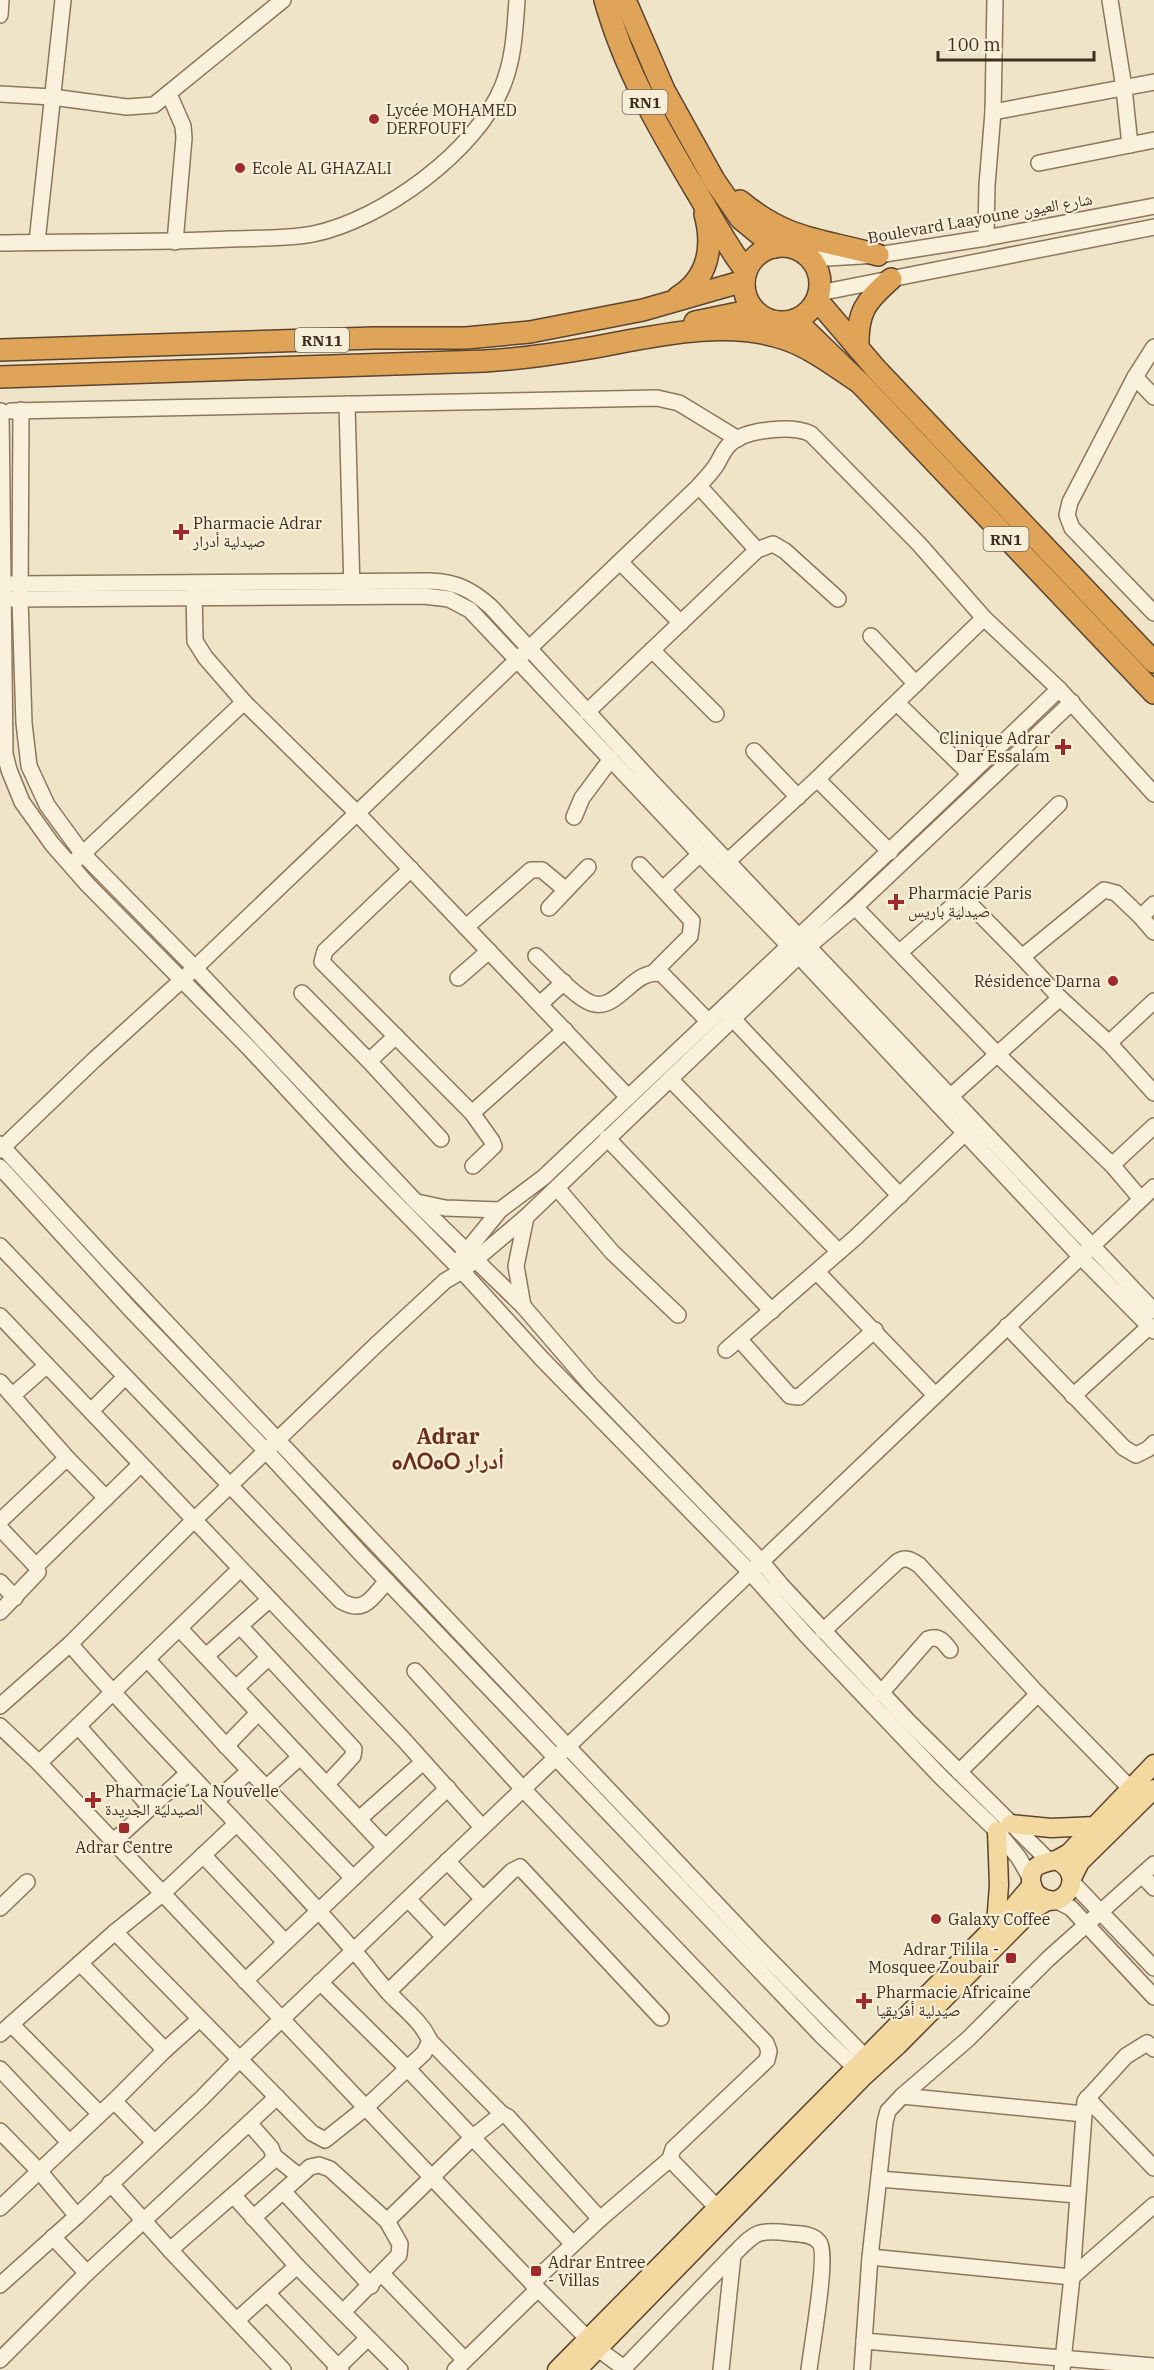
<svg xmlns="http://www.w3.org/2000/svg" width="1154" height="2370" font-family="'IBM Plex Serif','Noto Naskh Arabic','Noto Sans Tifinagh',serif">
<rect width="100%" height="100%" fill="#f0e4c8"/>
<g fill="none" stroke-linecap="round" stroke-linejoin="round">
<g stroke="#8d765c" stroke-width="18">
<g id="minor">
<path d="M1110,0l14,88 6,57"/>
<path d="M0,15l1,-15"/>
<path d="M0,94l52,3 75,10 27,-2 129,-105"/>
<path d="M169,94l14,32 1,12 -9,104"/>
<path d="M993,112l161,-30"/>
<path d="M1039,163l115,-23"/>
<path d="M986,238l1,-53 6,-73 2,-112"/>
<path d="M37,242l26,-242"/>
<path d="M0,243c77,-2 154,0 231,-4 27,-1 56,0 82,-5 69,-14 164,-83 190,-149 11,-27 12,-57 14,-85"/>
<path d="M810,259l68,-4 108,-17 168,-32"/>
<path d="M819,293l335,-66"/>
<path d="M1154,347l-19,30 -65,125 -3,13 5,13 82,85"/>
<path d="M1135,377l19,20"/>
<path d="M347,404l5,186"/>
<path d="M21,410l-1,189 4,124 5,43 18,39 35,48 113,115 221,234 107,104 68,79 170,176 21,25 126,135 140,139"/>
<path d="M1,411l4,343 4,16 13,32 30,42 36,41 162,164 106,114 106,108 80,88 208,213 56,63 134,141 57,55 22,27 12,21"/>
<path d="M11,411l646,-13 22,5 59,36"/>
<path d="M699,486l58,64"/>
<path d="M620,562l61,61"/>
<path d="M11,584l419,-3c27,1 42,9 61,26l163,177 500,527"/>
<path d="M194,589l1,52 10,16 39,45 113,111 271,284"/>
<path d="M12,599l412,-3 25,3 21,11 230,244 99,102 282,301 73,74"/>
<path d="M871,636l45,48"/>
<path d="M652,650l64,64"/>
<path d="M897,703l73,71"/>
<path d="M587,712l170,-162 16,-6 12,7 53,48"/>
<path d="M754,751l44,46"/>
<path d="M817,779l73,73"/>
<path d="M574,817l8,-19 29,-39"/>
<path d="M75,861l169,-159"/>
<path d="M728,861l89,-82 167,-161"/>
<path d="M640,865l52,56 -2,15 -36,36"/>
<path d="M411,869l-86,82 -3,11 150,151 20,28 2,5 -21,20"/>
<path d="M663,889l37,-35"/>
<path d="M963,897l96,-93"/>
<path d="M855,907l143,148 114,110 29,34"/>
<path d="M549,908l39,-41"/>
<path d="M1141,917l13,15"/>
<path d="M466,927l65,-57h11l24,20"/>
<path d="M900,952l63,-55 59,60"/>
<path d="M536,956c15,14 31,33 49,44 31,20 46,-34 77,-26l46,47"/>
<path d="M458,978l31,-27"/>
<path d="M302,993l67,68 72,78"/>
<path d="M1060,998l49,45 45,-42"/>
<path d="M540,1004l24,-22"/>
<path d="M734,1020l166,176"/>
<path d="M1109,1043l45,50"/>
<path d="M369,1061l27,-25"/>
<path d="M670,1079l169,173"/>
<path d="M951,1096l109,-98 -38,-41 82,-67 12,3 25,24 13,-13"/>
<path d="M472,1113l93,-83"/>
<path d="M607,1138l165,173"/>
<path d="M0,1144l110,119 653,690 109,111"/>
<path d="M0,1150l94,-90 101,-92 504,-482c6,-7 13,-14 18,-22 4,-7 7,-15 13,-20 15,-15 63,-19 81,-10l108,110 65,74 75,71 95,105"/>
<path d="M1112,1165l42,-39"/>
<path d="M0,1167l131,143 135,141 96,104 460,481 42,40"/>
<path d="M557,1188l55,64 66,63"/>
<path d="M417,1202l28,6 55,2"/>
<path d="M0,1246l341,355c24,14 31,-4 46,-20"/>
<path d="M460,1259l40,-49 44,-33c172,-163 345,-324 515,-488"/>
<path d="M817,1272l118,123"/>
<path d="M523,1306l-7,-40 10,-49"/>
<path d="M0,1316l404,424 78,87"/>
<path d="M1007,1326l117,122 12,7 12,-6 6,-6"/>
<path d="M740,1340l50,56 9,1 76,-67"/>
<path d="M726,1350l130,-113 109,-104"/>
<path d="M0,1382l67,76 -67,63"/>
<path d="M13,1395l33,-29"/>
<path d="M1073,1396l77,-70"/>
<path d="M91,1411l34,-34"/>
<path d="M67,1458l39,40"/>
<path d="M0,1528l36,38 2,6 -38,40"/>
<path d="M36,1566l105,-102"/>
<path d="M0,1582l15,16"/>
<path d="M240,1626l114,123 -1,7 -26,28"/>
<path d="M180,1629l205,218"/>
<path d="M823,1631l74,-69c8,-6 14,-2 22,3l119,129 92,94"/>
<path d="M70,1644c95,110 202,210 296,321 7,10 15,19 23,28 15,16 33,29 41,48l-6,12 -60,56 -39,31 -13,-7 -197,-201 47,-38 74,-70"/>
<path d="M206,1656l63,-56"/>
<path d="M147,1659l79,87 127,132"/>
<path d="M415,1671l107,117 244,255 3,8 -2,9 -94,89 -3,10"/>
<path d="M236,1688l32,-30"/>
<path d="M881,1693l47,-54c11,-4 16,3 22,11"/>
<path d="M0,1706l70,-62 124,-124 183,-176 68,-63 17,-10 64,-54 283,-271 46,-39 217,-205"/>
<path d="M0,1726l39,37 493,520 66,66 26,19"/>
<path d="M78,1726l162,-157"/>
<path d="M226,1746l32,-33"/>
<path d="M39,1763l39,-37 72,81"/>
<path d="M959,1772l79,-78"/>
<path d="M267,1787l33,-30"/>
<path d="M216,1801l33,-30"/>
<path d="M359,1819l64,-57"/>
<path d="M113,1842l74,-68"/>
<path d="M203,1855l82,87"/>
<path d="M447,1861l36,38"/>
<path d="M1142,1875l12,13"/>
<path d="M1072,1882l82,86"/>
<path d="M408,1899l36,38"/>
<path d="M1055,1900l16,8 83,89"/>
<path d="M0,1908l27,-26"/>
<path d="M245,1981l203,-193"/>
<path d="M320,1982l87,86 166,176"/>
<path d="M388,1992l124,-121 8,-4 141,151"/>
<path d="M11,2024l88,89"/>
<path d="M0,2034l115,-102"/>
<path d="M430,2041l72,73"/>
<path d="M165,2050l29,-26"/>
<path d="M0,2069l69,73"/>
<path d="M902,2096l182,18"/>
<path d="M1087,2098l67,70"/>
<path d="M114,2101l40,41"/>
<path d="M0,2131l40,41 37,44"/>
<path d="M274,2156l25,20"/>
<path d="M879,2179l198,16"/>
<path d="M110,2183l60,67 113,120"/>
<path d="M283,2191l88,95"/>
<path d="M234,2196l63,70 103,104"/>
<path d="M0,2208l114,-107 51,-51 -85,-87"/>
<path d="M253,2218l57,-51 9,-2 11,4 57,52 86,-84 29,-23 6,3 92,102"/>
<path d="M53,2237l34,36"/>
<path d="M170,2250l100,-87 4,-7 -3,-8 -22,-25"/>
<path d="M870,2257l202,20 82,-72"/>
<path d="M382,2274l83,86"/>
<path d="M532,2283l68,-64 70,-60 55,57"/>
<path d="M0,2285l77,-69 125,-118 38,-39 914,-872"/>
<path d="M267,2293l74,77"/>
<path d="M343,2312l56,-57 1,-11 -13,-23"/>
<path d="M237,2320l60,-54"/>
<path d="M864,2341l290,25"/>
<path d="M0,2360l87,-87 190,-176"/>
<path d="M335,2370l33,-32"/>
<path d="M455,2370l83,-81"/>
<path d="M622,2370l111,-115c22,-22 23,-26 56,-22 9,1 23,0 30,9 10,11 -8,108 -10,128"/>
<path d="M721,2370l12,-115"/>
<path d="M862,2370l8,-113 15,-135 3,-11 14,-15 66,-57 80,-80 106,-95"/>
<path d="M1062,2370l10,-93 13,-176 41,-45 21,-13 7,6"/>
</g>
</g>
<g stroke="#5b4430" stroke-width="21">
<g id="major">
<path d="M1011,1824l40,4 45,-2"/>
<path d="M1055,1860c33,12 10,53 -14,37 -6,-3 -9,-9 -10,-16 -1,-17 13,-18 25,-21 5,-2 9,-5 13,-7l85,-89"/>
<path d="M1072,1878l8,-16 74,-73"/>
<path d="M996,1925l3,-40 -2,-54"/>
<path d="M557,2370l453,-459 22,-26"/>
<path d="M577,2370l287,-294 34,-31 134,-135 17,-10"/>
</g>
</g>
<g stroke="#5b4430" stroke-width="24">
<g id="highway">
<path d="M605,0c19,68 54,129 90,189 17,28 31,56 51,82"/>
<path d="M625,0l39,90 50,90 27,39 34,28"/>
<path d="M740,201c48,40 81,38 138,54"/>
<circle cx="782" cy="284" r="38"/>
<path d="M678,297c30,-18 36,-50 27,-83"/>
<path d="M817,300l59,69 278,293"/>
<path d="M795,320l65,63 294,310"/>
<path d="M695,322l58,-12"/>
<path d="M858,348c-1,-36 7,-46 33,-69"/>
<path d="M0,350l374,-12h92l64,-6 113,-22 101,-29"/>
<path d="M0,377l485,-16c35,-2 70,-7 105,-13 61,-11 135,-30 195,-9 27,9 52,29 75,44"/>
</g>
</g>
<use href="#minor" stroke="#faf1dc" stroke-width="15"/>
<use href="#major" stroke="#f3d9a0" stroke-width="18"/>
<use href="#highway" stroke="#e0a458" stroke-width="21"/>
</g>
<g fill="#9e2a2b" stroke="#f7eed8" stroke-width="2">
<circle cx="374" cy="119" r="6"/>
<circle cx="240" cy="168" r="6"/>
<path d="M178 523h6v6h6v6h-6v6h-6v-6h-6v-6h6z"/>
<path d="M1060 738h6v6h6v6h-6v6h-6v-6h-6v-6h6z"/>
<path d="M893 893h6v6h6v6h-6v6h-6v-6h-6v-6h6z"/>
<circle cx="1113" cy="981" r="6"/>
<path d="M90 1791h6v6h6v6h-6v6h-6v-6h-6v-6h6z"/>
<rect x="118" y="1822" width="12" height="12" rx="3"/>
<circle cx="936" cy="1919" r="6"/>
<rect x="1005" y="1952" width="12" height="12" rx="3"/>
<path d="M861 1992h6v6h6v6h-6v6h-6v-6h-6v-6h6z"/>
<rect x="530" y="2265" width="12" height="12" rx="3"/>
</g>
<g text-anchor="middle" dominant-baseline="central" stroke-width="4.5" stroke-linejoin="round" paint-order="stroke">
<g fill="#f7eed8" stroke="#756857" stroke-width="1.5">
<rect x="622.5" y="90" width="45" height="24" rx="4.5"/>
<rect x="295" y="328" width="54" height="24" rx="4.5"/>
<rect x="983.5" y="527" width="45" height="24" rx="4.5"/>
</g>
<g font-size="15" font-weight="bold" fill="#3d2e20">
<text x="645" y="102">RN1</text>
<text x="322" y="340">RN11</text>
<text x="1006" y="539">RN1</text>
</g>
<g font-size="16" fill="#3d2e20" stroke="#f7eed8" text-anchor="start">
<text x="386" y="110">Lycée MOHAMED<tspan x="386" dy="18">DERFOUFI</tspan></text>
<text x="252" y="168">Ecole AL GHAZALI</text>
<text x="193" y="523">Pharmacie Adrar<tspan x="193" dy="18">صيدلية أدرار</tspan></text>
<text x="1050" y="738" text-anchor="end">Clinique Adrar<tspan x="1050" dy="18">Dar Essalam</tspan></text>
<text x="908" y="893">Pharmacie Paris<tspan x="908" dy="18">صيدلية باريس</tspan></text>
<text x="1101" y="981" text-anchor="end">Résidence Darna</text>
<text x="105" y="1791">Pharmacie La Nouvelle<tspan x="105" dy="18">الصيدلية الجديدة</tspan></text>
<text x="124" y="1847" text-anchor="middle">Adrar Centre</text>
<text x="948" y="1919">Galaxy Coffee</text>
<text x="999" y="1949" text-anchor="end">Adrar Tilila -<tspan x="999" dy="18">Mosquee Zoubair</tspan></text>
<text x="876" y="1992">Pharmacie Africaine<tspan x="876" dy="18">صيدلية أفريقيا</tspan></text>
<text x="548" y="2262">Adrar Entree<tspan x="548" dy="18">- Villas</tspan></text>
</g>
<g font-size="16" fill="#3d2e20" stroke="#f7eed8">
<text transform="translate(980 218) rotate(-10)">Boulevard Laayoune شارع العيون</text>
</g>
<g font-size="22" font-weight="bold" fill="#6b2e1e" stroke="#f7eed8">
<text x="448" y="1435">Adrar<tspan x="448" dy="25">ⴰⴷⵔⴰⵔ أدرار</tspan></text>
</g>
</g>
<path d="M938 51v9h156v-9" fill="none" stroke="#3d2e20" stroke-width="3"/>
<text x="947" y="51" font-size="18" fill="#3d2e20" stroke="#f7eed8" stroke-width="4.5" paint-order="stroke">100 m</text>
</svg>
